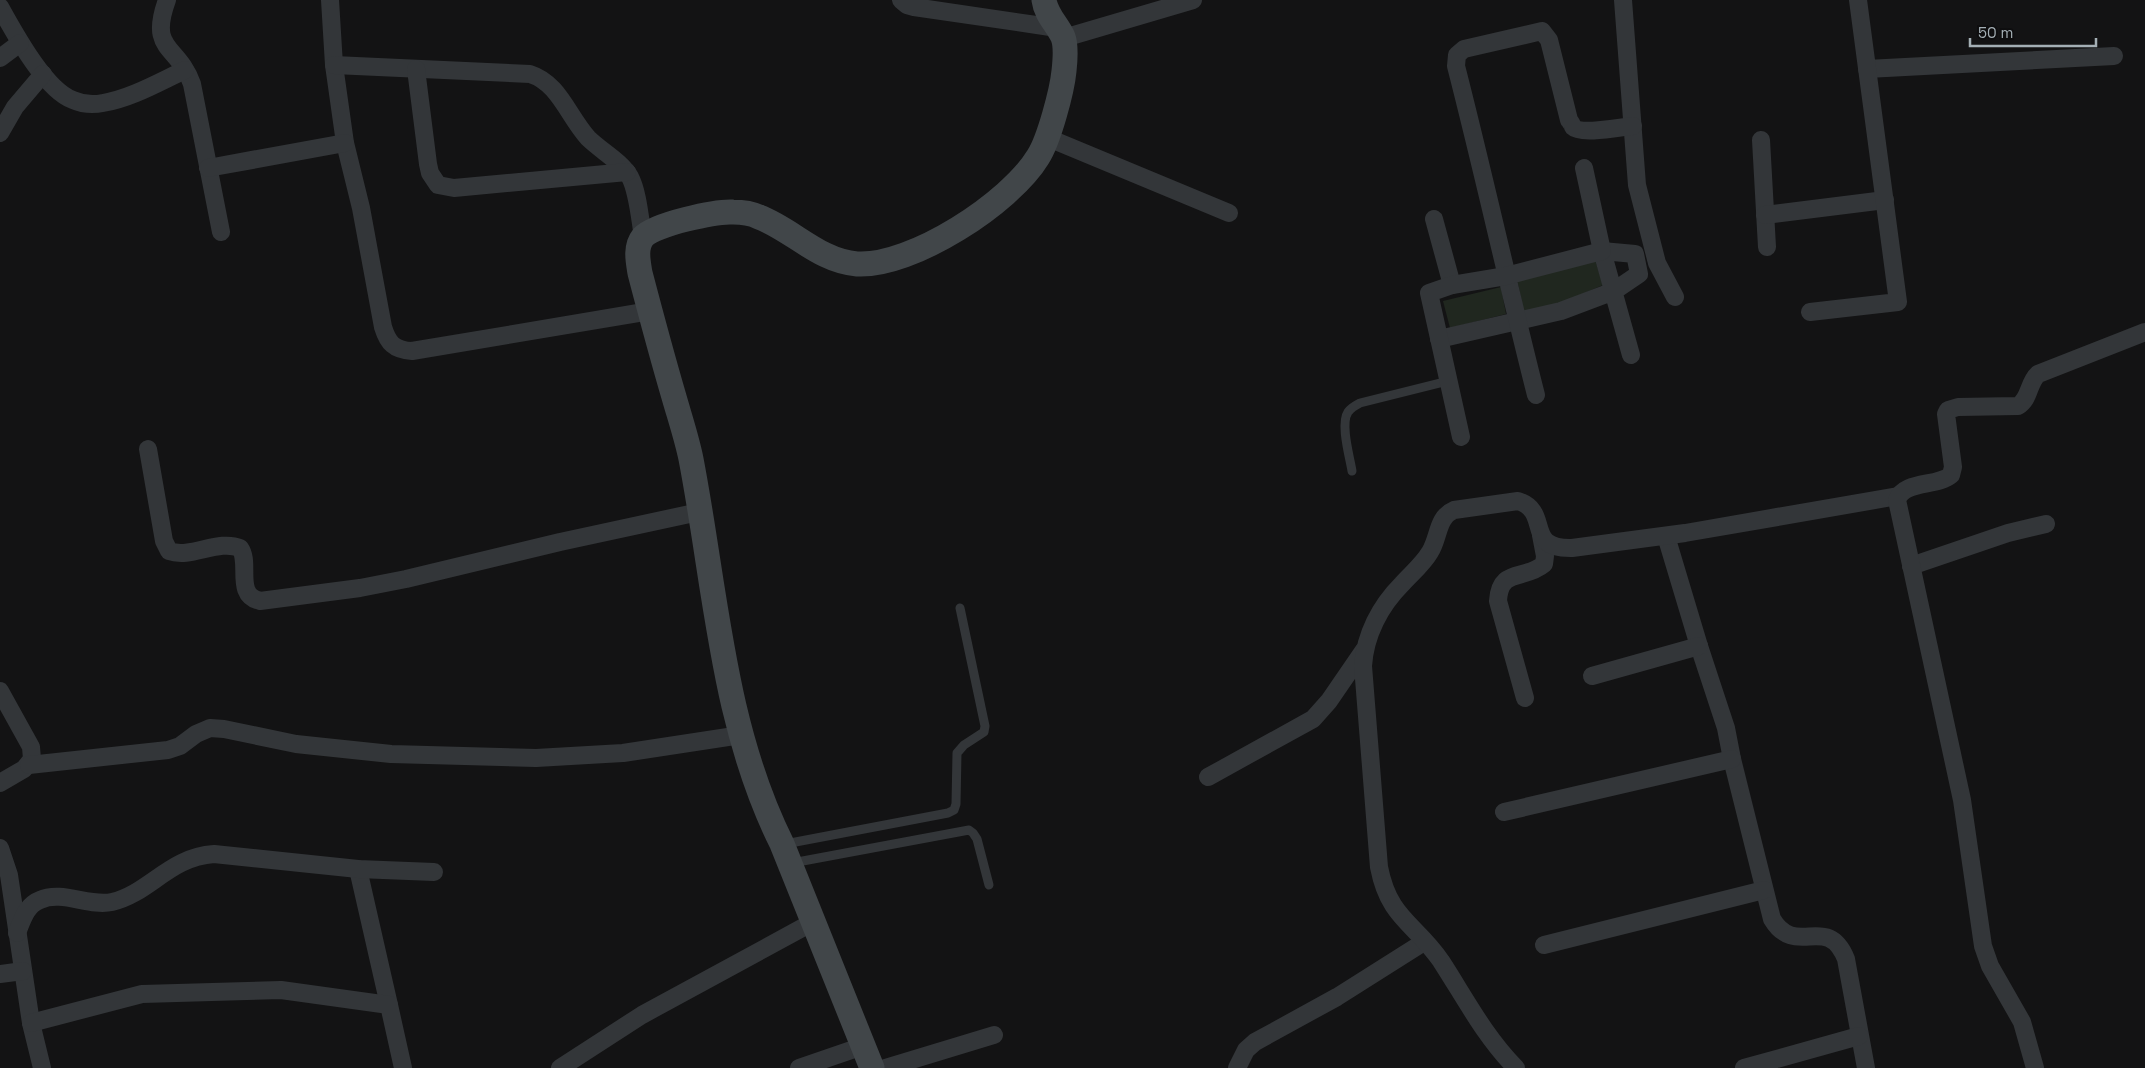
<svg xmlns="http://www.w3.org/2000/svg" width="2145" height="1068" font-family="'Space Grotesk',sans-serif">
<rect width="100%" height="100%" fill="#131314"/>
<g fill="#20271f">
<path d="M1595,259l8,26 -37,16 -42,12 -7,-34z"/>
<path d="M1501,287l5,27 -56,14 -7,-27z"/>
</g>
<g fill="none" stroke-linecap="round" stroke-linejoin="round">
<g stroke="#333639" stroke-width="9">
<path d="M1352,471c-2,-13 -12,-47 -4,-59 3,-4 8,-7 12,-9l88,-22"/>
<path d="M785,844l163,-31 6,-3 2,-6 1,-51 7,-8 20,-13 1,-6 -25,-118"/>
<path d="M792,863l177,-33 4,3 4,6 12,46"/>
</g>
<g stroke="#333639" stroke-width="18">
<path d="M167,0c-19,52 11,44 25,84l29,148"/>
<path d="M330,0l4,65 11,78 16,65 22,119c5,16 11,23 29,24l238,-40"/>
<path d="M901,0l6,5 7,2 143,21"/>
<path d="M1623,0l14,185 20,78 18,34"/>
<path d="M0,7c14,25 45,83 73,93 9,4 20,5 30,3 29,-5 56,-21 82,-33"/>
<path d="M1064,38l129,-38"/>
<path d="M0,58l20,-15"/>
<path d="M334,65l196,9c29,9 38,42 58,64 13,13 33,23 42,39 8,15 10,43 13,60"/>
<path d="M416,69l12,95 2,9 8,12 16,3 173,-16"/>
<path d="M1867,69l247,-13"/>
<path d="M0,133l15,-26 28,-33"/>
<path d="M1046,137l183,76"/>
<path d="M1761,140l6,107"/>
<path d="M208,168l137,-25"/>
<path d="M1765,215l120,-15"/>
<path d="M1434,219l18,66"/>
<path d="M1810,312l88,-10 -40,-302"/>
<path d="M1439,339l122,-28 53,-20 25,-17 -4,-20 -33,-3 29,104"/>
<path d="M1536,395c-28,-110 -52,-220 -80,-329l1,-11 7,-6 78,-18 7,9 20,80c1,1 4,6 4,7 8,8 48,0 60,-1"/>
<path d="M1461,437l-32,-144 23,-8 54,-9 96,-25 -18,-83"/>
<path d="M148,449l16,92 5,10c22,8 49,-12 71,-3 11,15 -6,47 20,53l100,-13 46,-9 154,-37 139,-30"/>
<path d="M1666,536l33,110 27,82 6,31 40,160c24,40 55,-7 74,40l20,109"/>
<path d="M1911,566l97,-33 38,-9"/>
<path d="M1592,676l107,-30"/>
<path d="M0,691l31,56 1,12 -8,10 -24,14"/>
<path d="M1525,698l-27,-97c2,-34 26,-20 46,-37l1,-8 -4,-21"/>
<path d="M29,765l139,-15 12,-4 16,-12 14,-6 14,1 72,15 95,10 145,4 87,-5 118,-18"/>
<path d="M1208,777l105,-58 16,-18 35,-51"/>
<path d="M1504,812l228,-53"/>
<path d="M0,848l9,27 22,148 11,45"/>
<path d="M358,869l31,136"/>
<path d="M17,933c5,-12 9,-28 23,-33 22,-10 49,7 72,2 38,-9 57,-45 102,-48l144,15 76,3"/>
<path d="M1544,945l220,-55"/>
<path d="M0,974l23,-3"/>
<path d="M31,1023l111,-29 139,-4 108,15 14,63"/>
<path d="M560,1068l82,-53 171,-93"/>
<path d="M799,1068l64,-22"/>
<path d="M885,1068l109,-33"/>
<path d="M1237,1068l9,-18 9,-8 82,-45 87,-55"/>
<path d="M1516,1068c-31,-31 -51,-70 -75,-107 -26,-38 -52,-42 -62,-94l-16,-201c2,-31 17,-60 39,-82 10,-11 21,-20 28,-32 9,-14 7,-35 24,-42l64,-9c34,11 5,48 54,47l113,-15 213,-37"/>
<path d="M1744,1068l115,-32"/>
<path d="M2035,1068l-13,-46 -32,-56 -7,-20 -21,-146 -65,-300c7,-20 40,-13 54,-25l2,-8 -7,-53 2,-4 10,-3 60,-1c12,-7 10,-23 20,-32l107,-42"/>
</g>
<path stroke="#414649" stroke-width="25" d="M872,1068l-90,-224c-60,-120 -66,-255 -91,-385 -4,-20 -11,-41 -17,-62 -12,-41 -23,-82 -34,-124 -2,-12 -5,-26 3,-36 12,-13 73,-26 90,-25 9,0 18,1 26,5 34,13 60,44 98,47 55,3 153,-61 181,-107 11,-17 24,-66 26,-86 1,-9 2,-26 -1,-34 -6,-13 -17,-22 -19,-37"/>
</g>
<path d="M1970 38v8h126v-8" fill="none" stroke="#a4afb5" stroke-width="2.5"/>
<text x="1978" y="38" font-size="15" fill="#a4afb5" stroke="#0e0e0f" stroke-width="4" paint-order="stroke">50 m</text>
</svg>
